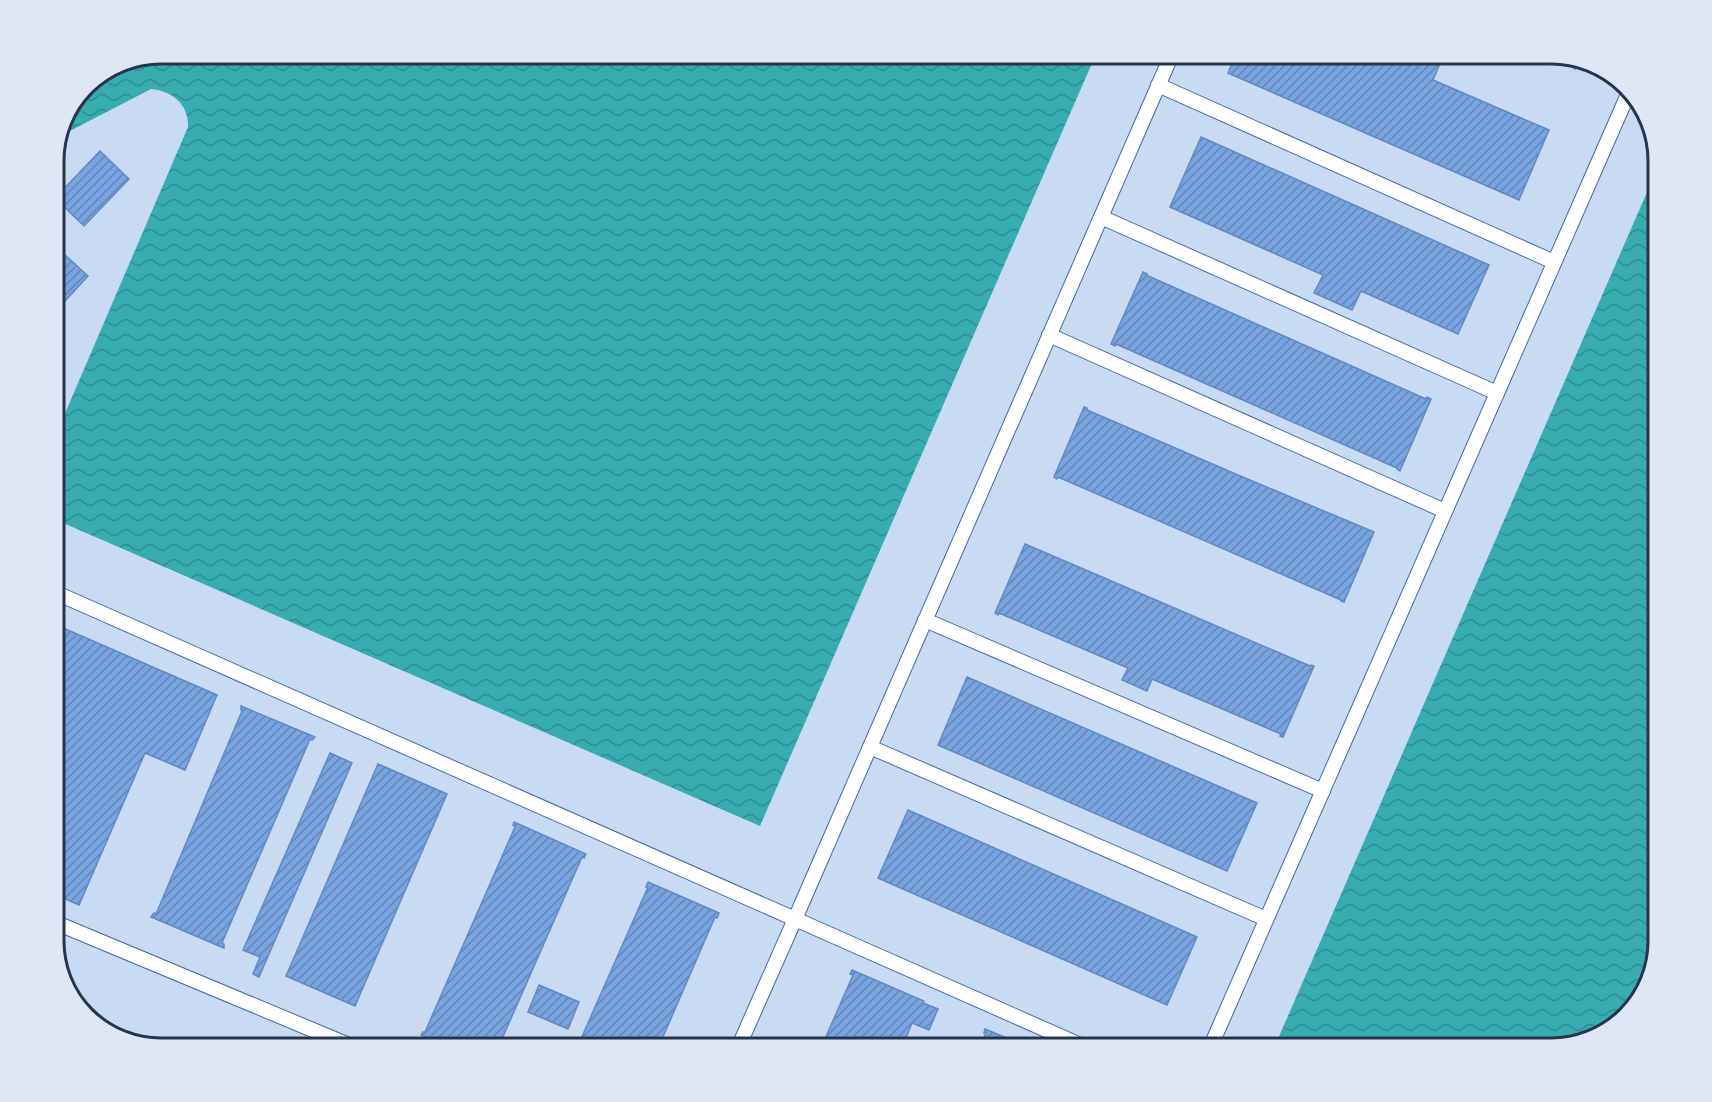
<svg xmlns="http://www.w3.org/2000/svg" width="1712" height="1102" font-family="'PT Sans',sans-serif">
<defs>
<pattern id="water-waves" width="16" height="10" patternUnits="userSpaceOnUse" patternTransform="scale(1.5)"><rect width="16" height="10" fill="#37adb0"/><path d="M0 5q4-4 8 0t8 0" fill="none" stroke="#2e8e91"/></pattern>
<pattern id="building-hatch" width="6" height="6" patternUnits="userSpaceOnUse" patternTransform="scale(1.5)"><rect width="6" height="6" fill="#79a4e2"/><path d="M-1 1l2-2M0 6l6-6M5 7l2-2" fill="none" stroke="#6386b9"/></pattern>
</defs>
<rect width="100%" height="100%" fill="#c9daf3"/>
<g fill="url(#water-waves)">
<path d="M162,54h934l-336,772 -706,-307v-80l134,-312c1,-22 -15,-36 -37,-38l-87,45 22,-49 35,-23z"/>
<path d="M1658,167v774l-18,59 -36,34 -53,14h-277z"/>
</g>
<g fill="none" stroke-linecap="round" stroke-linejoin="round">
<path stroke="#16494a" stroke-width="1.5" stroke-dasharray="8 6" stroke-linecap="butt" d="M1625,1014l32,-71"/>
</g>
<g fill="url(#building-hatch)" stroke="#6189c2" stroke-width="1.5">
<path d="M1236,54h208l-11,26 116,50 -30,70 -291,-127z"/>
<path d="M1552,55l26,7 -3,7 -3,-4v-2z"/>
<path d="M1201,137l288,128 -31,69 -97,-43 -9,19 -38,-17 9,-18 -153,-68z"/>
<path d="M100,151l29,28 -45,47 -29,-28z"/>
<path d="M54,245l34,31 -34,37z"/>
<path d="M1143,272l4,2 -1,1 280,124 1,-2 4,2 -31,72 -3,-2v-1l-281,-124 -1,2 -4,-2z"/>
<path d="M1084,407l3,1v2l151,65 136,57 -30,70 -3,-1v-1l-283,-123 -1,2 -3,-2z"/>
<path d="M1025,544l285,122 1,-1 3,1 -31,71 -3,-1 1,-2 -129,-55 -5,12 -25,-11 6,-12 -129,-55 -1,2 -3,-2z"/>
<path d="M54,624l163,71 -32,75 -40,-17 -66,152 -25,-11z"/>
<path d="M967,677l290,126 -30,68 -289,-126z"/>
<path d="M241,706l74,31 -3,3 -2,-1 -88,204 2,1v4l-73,-31 3,-4 2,1 86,-203 -1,-1z"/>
<path d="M330,753l22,10 -93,214 -6,-3 7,-17 -17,-7z"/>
<path d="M378,764l69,30 -92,212 -69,-30z"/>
<path d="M908,810l289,127 -30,68 -289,-127z"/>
<path d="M514,822l72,32 -2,4 -2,-1 -84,191h-46l-31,-13 2,-3h2l90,-205 -2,-2z"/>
<path d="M648,882l71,31 -2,5 -2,-1 -56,129 5,2h-87l71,-161h-2z"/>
<path d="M852,970l72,31 -1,2 15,6 -9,21 -17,-7 -10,25h-81l32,-73 -3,-1z"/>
<path d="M539,985l40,17 -11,27 -40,-17z"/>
<path d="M985,1029l46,19h-52l7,-15h-2z"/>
</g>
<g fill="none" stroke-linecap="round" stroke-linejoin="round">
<g stroke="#4469a0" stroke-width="16">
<g id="lane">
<path d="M1158,85l396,177"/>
<path d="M1101,217l396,176"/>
<path d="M1049,335l396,176"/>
<path d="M54,592l741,327 -57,129"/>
<path d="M925,620l398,171"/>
<path d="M870,747l396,172"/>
<path d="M54,922l302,126"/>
<path d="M1087,1048l-292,-129 377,-865"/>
<path d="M1210,1048l419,-956"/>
</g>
</g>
<use href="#lane" stroke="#fff" stroke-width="14"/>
</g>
<path d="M0 0H1712V1102H0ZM161 64H1551A97 97 0 0 1 1648 161V941A97 97 0 0 1 1551 1038H161A97 97 0 0 1 64 941V161A97 97 0 0 1 161 64Z" fill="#dee7f3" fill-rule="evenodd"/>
<path fill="none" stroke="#25354e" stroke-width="3" d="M161 64H1551A97 97 0 0 1 1648 161V941A97 97 0 0 1 1551 1038H161A97 97 0 0 1 64 941V161A97 97 0 0 1 161 64Z"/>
</svg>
